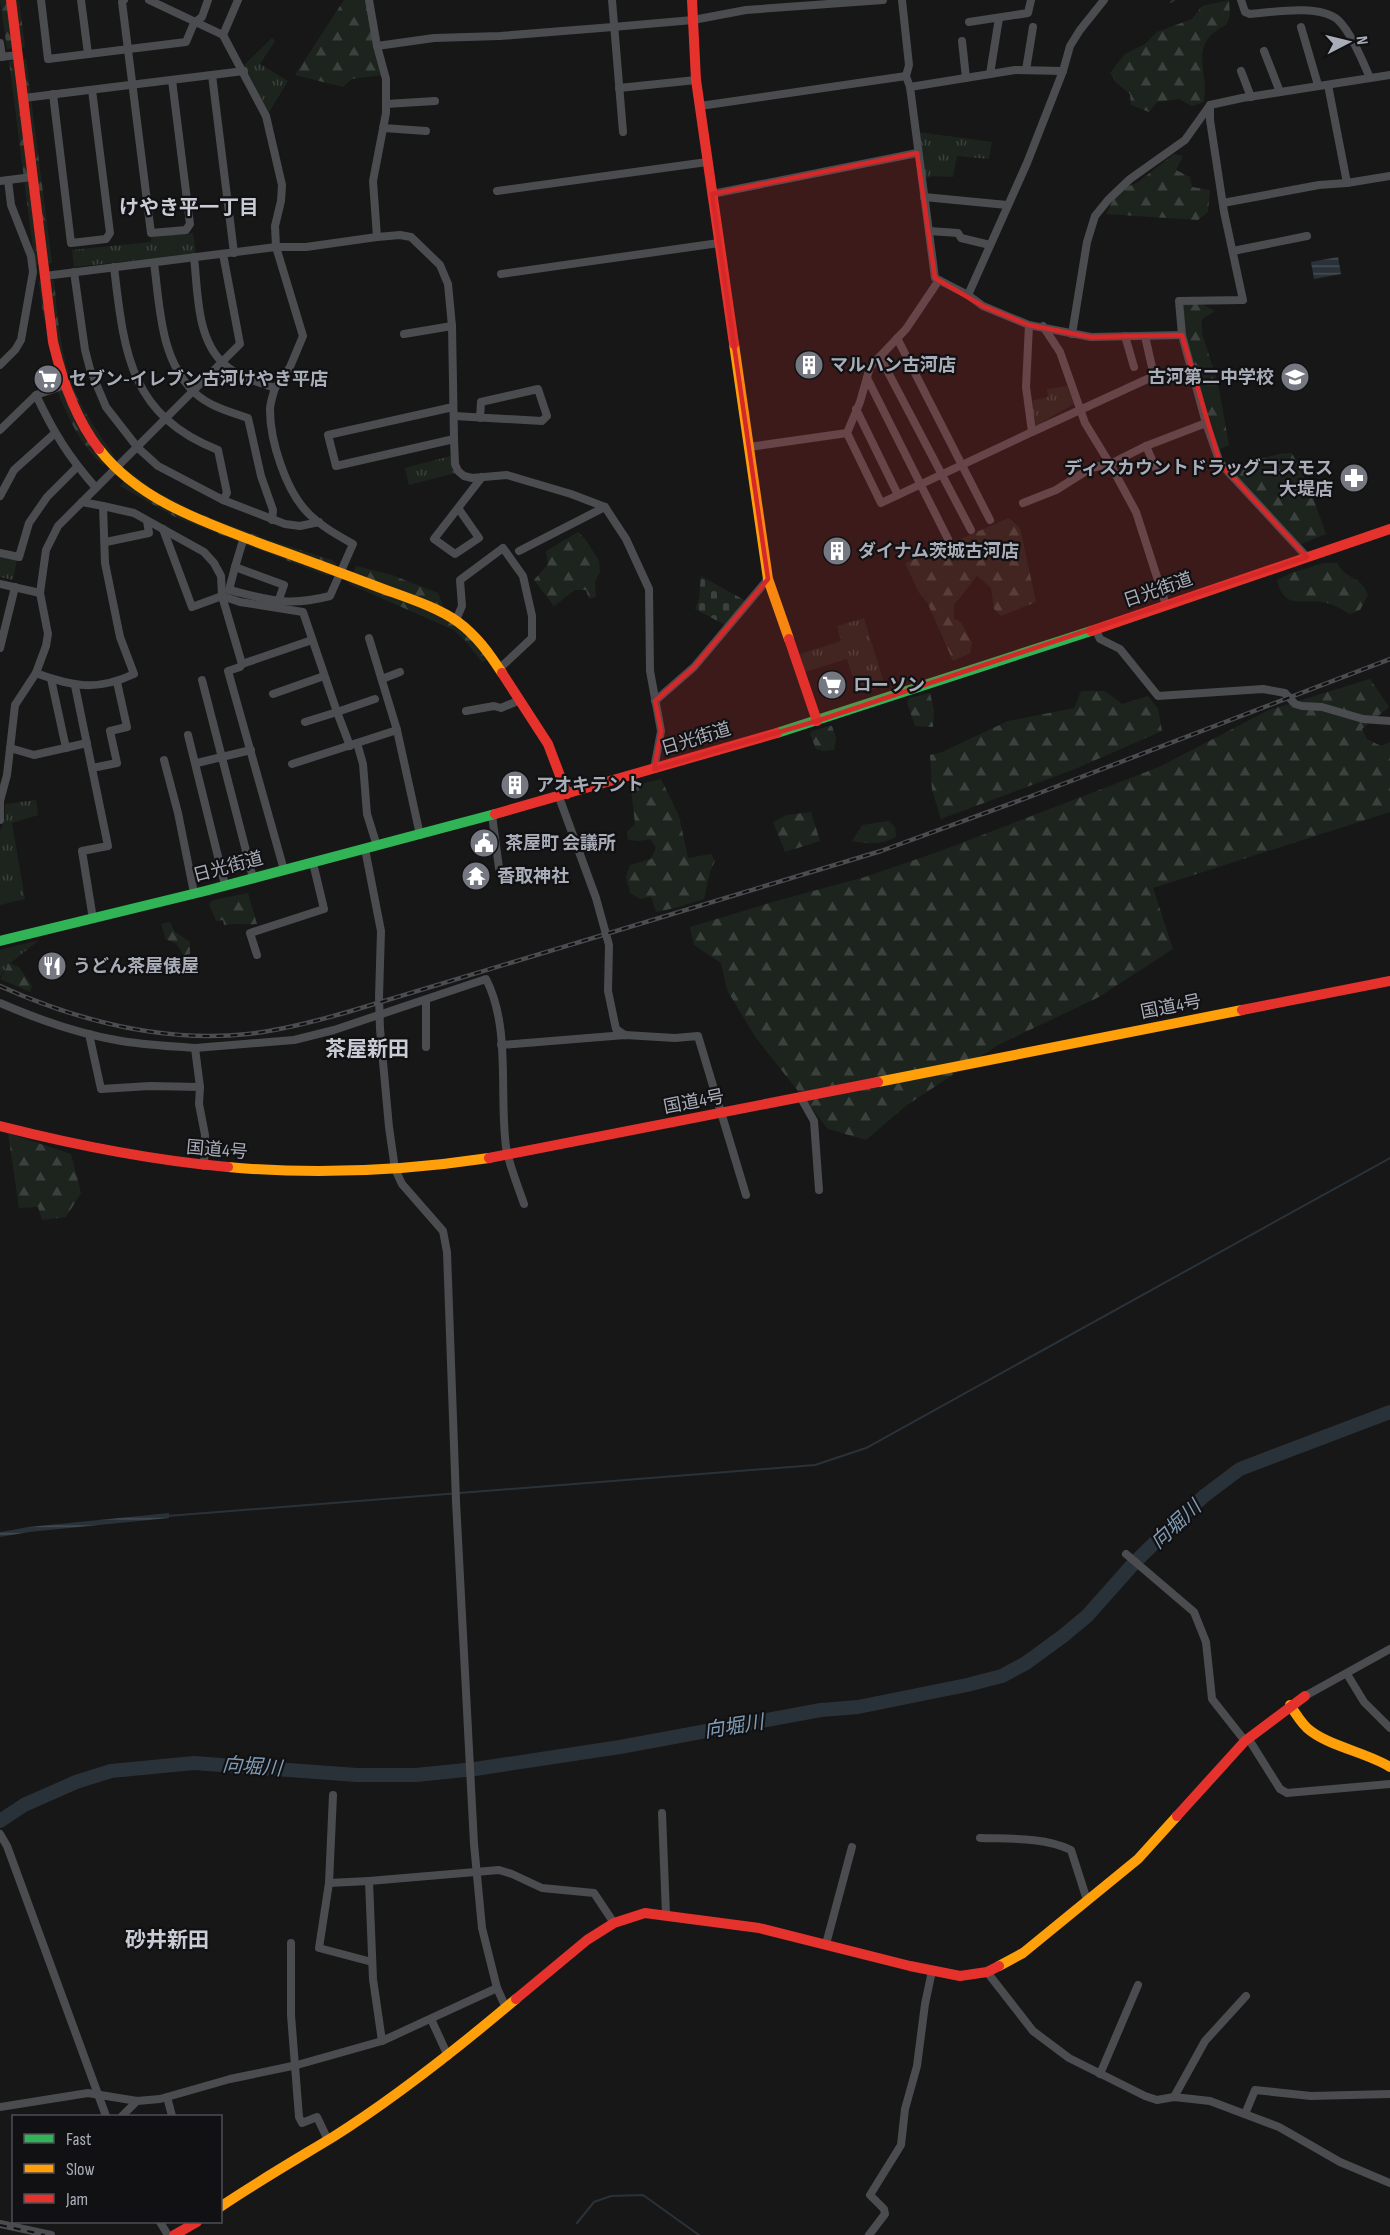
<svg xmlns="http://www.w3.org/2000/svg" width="1390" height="2235" font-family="'Sofia Sans Condensed','Noto Sans JP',sans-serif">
<defs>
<pattern id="grass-tufts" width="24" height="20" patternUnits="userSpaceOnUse" patternTransform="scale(1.5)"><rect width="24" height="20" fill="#1d241e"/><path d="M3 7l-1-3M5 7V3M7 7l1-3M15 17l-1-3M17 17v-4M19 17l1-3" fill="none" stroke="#3b413d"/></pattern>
<pattern id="forest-firs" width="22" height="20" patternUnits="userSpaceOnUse" patternTransform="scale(1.5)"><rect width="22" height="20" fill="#1d241e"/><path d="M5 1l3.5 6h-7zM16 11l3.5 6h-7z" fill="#3b413d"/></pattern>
<pattern id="cemetery-stones" width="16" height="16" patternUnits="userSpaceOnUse" patternTransform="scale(1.5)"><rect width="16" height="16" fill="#1d241e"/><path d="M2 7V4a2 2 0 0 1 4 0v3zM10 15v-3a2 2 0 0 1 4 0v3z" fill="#3b413d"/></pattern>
<pattern id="water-rules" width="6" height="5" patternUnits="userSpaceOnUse" patternTransform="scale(1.5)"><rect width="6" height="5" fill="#2a3239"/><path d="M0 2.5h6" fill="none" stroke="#464d54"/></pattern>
</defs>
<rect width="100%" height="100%" fill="#171717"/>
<g fill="url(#grass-tufts)">
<path d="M272,38l3,3 -15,23 28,17 -19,31 -25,-47z"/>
<path d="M918,132l74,10 -3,17 -32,-3 -4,21 -20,-1 -10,4z"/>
<path d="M193,233l3,21 -122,13 -2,-17 79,-8v-5z"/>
<path d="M1067,386l7,18 -39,22 -4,-25 17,-4 -1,-8z"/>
<path d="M451,456l4,17 -46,12 -4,-17z"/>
<path d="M0,555l17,4 -4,21 -13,-3z"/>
<path d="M864,618l21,68 -27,8 -11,-35 -42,13 -5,-18 41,-13 -4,-15z"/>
<path d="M36,800l2,15 -26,8 13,76 -25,6v-74l5,-12v-15z"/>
<path d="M39,940l-31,25 -8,11v-26z"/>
</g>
<g fill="url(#forest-firs)">
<path d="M0,0h19l6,47 -18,2z"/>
<path d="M344,0h22l17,75 -31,4 -9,8 -48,-12z"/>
<path d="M1229,0l1,16 -4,9c-40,19 -16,46 -22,77l-12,4 -13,-7 -22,3 -8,10 -18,-7 -1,-11 -13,-11 -7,-10 15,-19 20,-10 12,-12 35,-13 10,-13z"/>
<path d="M26,59l26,204 -17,2 -26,-204z"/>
<path d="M1174,154l9,2 -7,14 14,7 2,10 18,3 -2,22 -10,8 -92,-6 12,-24 19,-7z"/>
<path d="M54,280c4,43 7,86 28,126 10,19 23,36 35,55l-14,4c-22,-19 -34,-46 -45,-72l8,-14 -12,-53 -10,-7 -5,-35v-3z"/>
<path d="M1200,303l15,8 -13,8v14l16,51 11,61 -11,5 -33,-114 -2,-31z"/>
<path d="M1292,453l18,36 16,45 -25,10 -65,-68 1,-6 4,-5 37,-11z"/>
<path d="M130,472l25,19 43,22 68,26 66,21 5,4 -7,12 -8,-2 -147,-57 -55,-31z"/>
<path d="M1009,518l11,10 16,74 -35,14 -7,-7 -3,-21 -14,-12 -23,29v14l7,3 11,21 -2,10 -17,8 -25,-57 -10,-13 -13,-28z"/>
<path d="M578,532l8,8 13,21 1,11 -5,10 1,15 -7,2 -3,-9h-11l-21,16 -20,-26 14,-16 -2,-13z"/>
<path d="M1324,563h13c10,18 24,12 31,32l-8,15 -10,4c-9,-5 -17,-10 -27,-12 -21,-3 -39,8 -46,-22l14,-7z"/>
<path d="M356,566l36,9 46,18 6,15 25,15 20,36 -7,3 -15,-19 -13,-13 -105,-46z"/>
<path d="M1370,679l19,28 -27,22 5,10 14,7 9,-4v70l-237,76 20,61 -76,49 -99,47 -91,60 -41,35 -38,-11 -72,-91 -29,-48 -6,-27 -27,-18 -4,-18 86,-26 89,-24 78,-27 216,-83 110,-57z"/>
<path d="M1081,691h24l17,13 26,-8 10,13 4,22 -87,38 -134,50 -9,-29 -2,-35 12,-3 66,-31 66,-13z"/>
<path d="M930,693l4,17 -1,17 -18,-1 -8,-23 2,-5z"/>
<path d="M830,726h2l4,12 -2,12 -11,1 -7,-2 -6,-15 2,-3z"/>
<path d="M661,779l18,37 9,42 23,-4 4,7 -5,11 -6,27 -29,9 -19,4 -5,-15 -11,2 -10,-6 -4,-16 4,-12 21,-6 5,-12 -6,-8 -11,2 -11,-1 -1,-8 8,-8 -4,-35 5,-4z"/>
<path d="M811,812l9,29 -35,11 -12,-30 14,-7z"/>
<path d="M889,821l6,6 1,10c-16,8 -26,7 -44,4l10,-16z"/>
<path d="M248,893l9,31c-12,1 -21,-1 -33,1l-1,-5 -7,1 -7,-17 4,-4z"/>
<path d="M170,922l5,10 15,10v12l-7,2c-4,-10 -6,-14 -17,-16l-5,-16z"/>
<path d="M9,963l10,4 13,19 -2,6 -30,-13z"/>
<path d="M8,1133l63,21 10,39 -15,24 -24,3 -4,-13 -19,1z"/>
</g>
<path fill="url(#cemetery-stones)" d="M701,576l45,25 -21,24 -30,-16 4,-10z"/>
<g fill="url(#water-rules)">
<path d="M1338,257l3,17 -27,5 -3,-17z"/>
<path d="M169,1513v5l-140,14 -29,5v-5l29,-5z"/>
</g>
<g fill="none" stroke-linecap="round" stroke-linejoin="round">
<g stroke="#2a3239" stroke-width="2">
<path d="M1171,2l3,-2"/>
<path d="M167,1516l648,-51 51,-17 524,-290"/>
<path d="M577,2223l17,-21 17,-6 32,-1 56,40"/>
</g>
<path stroke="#2a3239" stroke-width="14" d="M0,1821l24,-16 52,-23 35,-11 83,-8 163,12h59l59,-6 145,-22 201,-37 37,-3 109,-22 35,-9 24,-13 37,-27 24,-20 48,-54 40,-39 29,-27 36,-27 150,-57"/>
<g stroke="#4b4c50" stroke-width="8">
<path d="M41,0l7,59 138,-17 8,-19 8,-6 6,-17"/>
<path d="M81,0l7,54"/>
<path d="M124,0l-2,2 29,231 35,-3 4,-6 -18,-144"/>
<path d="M149,0l74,35 43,81 16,69 -1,16 -6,25 1,21 27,89 -13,31 -15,21"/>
<path d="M369,0l8,46 9,33v34l-13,68 4,56 23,-2 11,2 29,28 8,19 4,42 2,113 1,25 3,7 6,5 8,2 35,-3 64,19 34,13 21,32 23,50 1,82 11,60 -7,38"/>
<path d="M612,0l11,132"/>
<path d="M902,0l7,65 -3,11 4,11 25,191 33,17 15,11 46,19 62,12 91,-2"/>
<path d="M1241,0l4,12 5,2c24,-2 69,-10 88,6 13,12 25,42 32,58"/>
<path d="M969,22l59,-9 3,-13"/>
<path d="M1301,27l17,58"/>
<path d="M223,35l15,-35"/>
<path d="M962,41l4,37"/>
<path d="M0,43l2,14"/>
<path d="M377,46l57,-8 66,-2 113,-9 80,-7 53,-10 137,-10"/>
<path d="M1264,51l16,41"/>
<path d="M0,57l18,-2"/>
<path d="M1026,70l7,-43"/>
<path d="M1241,71l10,26"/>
<path d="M990,74l9,-56"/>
<path d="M212,75l22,178"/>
<path d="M1328,85l19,98 43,-7"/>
<path d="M910,87l105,-17 48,1"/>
<path d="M619,88l77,-8"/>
<path d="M53,94l18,149 35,-4 4,-6 -18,-143"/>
<path d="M24,98l220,-27"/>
<path d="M386,104l49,-3"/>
<path d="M1210,105v15l14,92 19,88 -64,1 3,34 24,88 14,40 87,94"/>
<path d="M700,106l206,-30"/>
<path d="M383,128l43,3"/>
<path d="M0,181l32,-4"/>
<path d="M497,191l210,-29"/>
<path d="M712,194l205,-41"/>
<path d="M924,197l83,8"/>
<path d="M1223,203l96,-18 28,-2"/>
<path d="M929,231l29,2 3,5 29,7"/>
<path d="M1233,251l74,-15"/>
<path d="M194,257c4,34 2,82 30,107 14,13 34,18 51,24 -2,7 -5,15 -5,22 0,31 16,81 38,103 13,13 29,22 45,31l-23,52c-43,11 -60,4 -101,-6l6,-23"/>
<path d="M154,263c6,44 6,96 40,129 14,14 36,20 54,26l13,58 12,34 -1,10"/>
<path d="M114,267c10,84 15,148 104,183l9,43 -4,7"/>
<path d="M74,272l11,78 5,19 16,38 32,41 20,18 65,34 62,24 15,2 19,-4"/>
<path d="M501,274l218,-31"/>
<path d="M45,276l231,-29h30l71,-10"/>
<path d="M939,280l-33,49 -36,38 -10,35 -13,31 34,70 151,-71"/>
<path d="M968,295l59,-132 36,-92 7,-25 10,-16 24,-30"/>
<path d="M1029,325l-3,62 6,45 122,-56 -9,-40"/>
<path d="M1043,326l17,26 25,71 25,41 36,-18 11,25"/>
<path d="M404,334l48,-8"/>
<path d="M1072,334l15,-92 8,-26 13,-16 22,-21 55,-39 25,-35 32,-7 148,-23"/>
<path d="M1125,336l9,31"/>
<path d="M897,338l93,182"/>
<path d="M880,357l91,173"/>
<path d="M0,365l15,-15 6,-10 12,-68 -2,-16 -20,-51 -3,-25"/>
<path d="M867,378l81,161"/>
<path d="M36,395c18,38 32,61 60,93"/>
<path d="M453,407l-125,28 8,31 118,-27"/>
<path d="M856,409l42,86"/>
<path d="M454,416l88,5 5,-5 -9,-27 -57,13 -1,16"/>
<path d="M0,430l36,-35 29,-10"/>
<path d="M1146,446l60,-23"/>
<path d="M749,447l98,-14"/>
<path d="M0,496l14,-26 40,-36"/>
<path d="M82,502l21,4"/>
<path d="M1023,503l33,-13 35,-22 19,-4 26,48 30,93"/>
<path d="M458,508l21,30 -24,16 -21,-15 48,-62"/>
<path d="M163,529l29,78 30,-11 18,6 63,10 34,100 38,-13"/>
<path d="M244,537l-9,30 49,18 -6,17"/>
<path d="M106,542l43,-9 -2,-12"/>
<path d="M519,551l86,-44"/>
<path d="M0,553l19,4 10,-34 18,-26 30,-30"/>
<path d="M0,584l40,9"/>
<path d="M456,620l6,-14 -2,-26 43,-32 20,28 9,40v22l-32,30"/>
<path d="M1095,629l5,10 20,10 38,47 105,-7 22,4 10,11 7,2 20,1 41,12 27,2"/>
<path d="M0,648l15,-61"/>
<path d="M242,664l70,-24"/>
<path d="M36,673c37,14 62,18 98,1l-14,-37 -15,-74 -2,-57 31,7 70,39 10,11 7,13 1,20 20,68 -2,3 -12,4 56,199"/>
<path d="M51,679l15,69"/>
<path d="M382,679l18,-7"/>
<path d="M202,680l51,198"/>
<path d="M75,686l33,160 -26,5 11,68"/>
<path d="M273,694l51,-18"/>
<path d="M655,701l39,-34 74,-88"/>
<path d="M466,711l28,-5 7,2 19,-8"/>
<path d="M305,722l32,-10 13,34"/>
<path d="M397,730l23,105"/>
<path d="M188,735l37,150"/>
<path d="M357,743l6,21 4,50 10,32"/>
<path d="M10,748l24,7 53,-12"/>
<path d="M164,760l14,53 16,80"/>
<path d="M197,763l54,-13"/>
<path d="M292,764l105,-34 -28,-92"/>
<path d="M92,768l25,-5 -7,-32 17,-4 -10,-45"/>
<path d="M559,797l37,101 13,47 -1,46 8,38 9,6"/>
<path d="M0,801l7,-26 8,-70 21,-32 10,-27 2,-12 -8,-41 6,-43 12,-24 182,-182 -17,-90"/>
<path d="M0,803v17"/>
<path d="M492,815l7,53"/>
<path d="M365,849l16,82 -2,66 1,32 9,98 6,42 7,15 41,47 4,21 9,249 18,343 8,84 15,60 9,20"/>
<path d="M257,955l-7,-22 74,-24 -11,-46"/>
<path d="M426,1000v47"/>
<path d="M0,1003c37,16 76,30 116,37 26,5 53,6 79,8l5,39 -1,17 6,31 -1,31"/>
<path d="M89,1034l12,55 49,-3 50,1"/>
<path d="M501,1045l124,-10 50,3 23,-2 48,159"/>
<path d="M195,1048l99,-8 40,-10 152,-51c25,48 13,115 20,168 3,18 12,39 18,57"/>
<path d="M801,1098l13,23 5,69"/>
<path d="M1126,1554l68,58 12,30 6,57 33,42"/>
<path d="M1347,1674l17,28 26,26"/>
<path d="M1305,1696l85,-47"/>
<path d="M1248,1738l32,51 7,4 103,-9"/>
<path d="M333,1795l-4,88 40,-2 4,98 9,62"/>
<path d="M662,1813l4,102"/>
<path d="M0,1834l7,12 99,270"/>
<path d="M980,1838c29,1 64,-1 91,12l16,50"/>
<path d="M369,1881l130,-11 13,4 30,14 52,5 20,30"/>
<path d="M329,1883l-10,65 53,14"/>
<path d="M291,1943v72l8,102 3,6 15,-6 11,23"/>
<path d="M826,1944l26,-97"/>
<path d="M987,1972l46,59 36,27 76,38 12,4 17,-3 36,4 69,26 61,35 50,21"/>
<path d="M431,2019l17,37"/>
<path d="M1100,2074l38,-89"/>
<path d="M167,2097l5,19"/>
<path d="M1174,2097l31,-56 41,-45"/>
<path d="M0,2107l88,-14 49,8 23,-2 70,-20 67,-14 85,-24 115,-53"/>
<path d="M1245,2114l10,-24 56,6 79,-2"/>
<path d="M122,2116l15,-15"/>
<path d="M160,2222l8,13"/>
<path d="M0,2224l51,11"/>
<path d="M869,2235l16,-21 -1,-5 -14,-14 31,-50 4,-36 12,-43 8,-62 7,-33"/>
</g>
<g stroke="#30b455" stroke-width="10">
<path d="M777,733l314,-102"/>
<path d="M0,941l205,-50 290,-77"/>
</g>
<g stroke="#ff9f0a" stroke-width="10">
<path d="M734,344l34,235 21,60"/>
<path d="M99,449c41,53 108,74 168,97 37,13 74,27 111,41 24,9 60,20 80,35 19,14 31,31 44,51"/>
<path d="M878,1082l364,-72"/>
<path d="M228,1167c87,8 174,4 261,-9"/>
<path d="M1290,1705c5,8 11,17 17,23 20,18 59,24 83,39"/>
<path d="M999,1966l24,-13 115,-94 39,-43"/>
<path d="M220,2207c37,-25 75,-47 113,-70 65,-41 125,-89 183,-138"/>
</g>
<g stroke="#e5322d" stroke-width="10">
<path d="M11,0l42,342c9,38 22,76 46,107"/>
<path d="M692,0l4,80 38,264"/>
<path d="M1091,631l299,-102"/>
<path d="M789,639l28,82"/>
<path d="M502,673l46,71 19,50"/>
<path d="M495,814l282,-81"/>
<path d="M1242,1010l148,-29"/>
<path d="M0,1126c75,19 150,34 228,41"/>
<path d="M489,1158l389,-76"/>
<path d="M1177,1816l68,-75 60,-45"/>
<path d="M516,1999l71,-59 27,-17 31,-10 114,15 151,38 50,10 27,-4 12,-6"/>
<path d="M174,2235l23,-13"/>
</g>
<g stroke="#4b4c4f" stroke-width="4.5">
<g id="rail">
<path d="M0,986c78,35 162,57 248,48 35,-4 69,-13 103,-23l530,-160 148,-54 361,-138"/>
<path d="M0,2225l45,10"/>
</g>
</g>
<use href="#rail" stroke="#111113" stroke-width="2" stroke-dasharray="7" stroke-linecap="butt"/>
</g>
<path fill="#d62828" fill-opacity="0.2" stroke="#d62828" stroke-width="4.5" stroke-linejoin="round" d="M917,153l18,125 48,28 46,19 62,12 91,-2 38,128 87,94 -490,164 -163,48 7,-38 -6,-30 39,-34 74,-88 -56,-385z"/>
<defs>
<g id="building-disc" transform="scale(1.5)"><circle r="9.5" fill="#757880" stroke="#111113"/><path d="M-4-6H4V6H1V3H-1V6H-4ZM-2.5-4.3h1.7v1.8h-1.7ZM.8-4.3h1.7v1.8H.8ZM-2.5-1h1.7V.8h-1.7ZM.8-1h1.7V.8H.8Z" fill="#fff"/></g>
<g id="school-disc" transform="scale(1.5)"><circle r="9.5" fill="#757880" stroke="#111113"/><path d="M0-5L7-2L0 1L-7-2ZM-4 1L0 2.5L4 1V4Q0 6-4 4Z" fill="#fff"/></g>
<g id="supermarket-disc" transform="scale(1.5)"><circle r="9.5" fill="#757880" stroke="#111113"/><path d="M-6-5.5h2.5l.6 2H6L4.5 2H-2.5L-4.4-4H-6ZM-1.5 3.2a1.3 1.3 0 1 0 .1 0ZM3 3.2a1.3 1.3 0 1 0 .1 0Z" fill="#fff"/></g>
<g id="pharmacy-disc" transform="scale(1.5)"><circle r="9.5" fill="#757880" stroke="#111113"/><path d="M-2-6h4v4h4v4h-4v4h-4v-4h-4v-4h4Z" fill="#fff"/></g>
<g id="civic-disc" transform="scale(1.5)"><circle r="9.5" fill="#757880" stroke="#111113"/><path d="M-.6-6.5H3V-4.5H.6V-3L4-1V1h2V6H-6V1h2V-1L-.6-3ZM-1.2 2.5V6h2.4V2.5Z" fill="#fff"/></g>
<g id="temple-disc" transform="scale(1.5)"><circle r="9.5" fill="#757880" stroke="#111113"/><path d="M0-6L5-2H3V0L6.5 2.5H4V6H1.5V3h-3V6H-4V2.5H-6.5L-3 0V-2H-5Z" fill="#fff"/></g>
<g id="restaurant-disc" transform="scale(1.5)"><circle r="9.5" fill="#757880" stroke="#111113"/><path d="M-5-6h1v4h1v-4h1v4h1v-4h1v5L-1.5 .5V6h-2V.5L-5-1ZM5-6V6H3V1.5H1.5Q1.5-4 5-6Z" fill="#fff"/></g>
</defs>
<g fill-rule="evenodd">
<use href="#building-disc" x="809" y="365"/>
<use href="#school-disc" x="1295" y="377"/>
<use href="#supermarket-disc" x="48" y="379"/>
<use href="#pharmacy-disc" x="1354" y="478"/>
<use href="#building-disc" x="837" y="551"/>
<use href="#supermarket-disc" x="832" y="685"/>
<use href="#building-disc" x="515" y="785"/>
<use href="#civic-disc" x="484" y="843"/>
<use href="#temple-disc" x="476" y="876"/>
<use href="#restaurant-disc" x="52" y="966"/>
</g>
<g text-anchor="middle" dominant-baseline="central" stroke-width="4.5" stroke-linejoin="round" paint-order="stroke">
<g font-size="18" font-weight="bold" fill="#a8adb8" stroke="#111113" text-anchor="start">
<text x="830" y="365">マルハン古河店</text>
<text x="1274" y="377" text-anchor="end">古河第二中学校</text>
<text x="69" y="379">セブン-イレブン古河けやき平店</text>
<text x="1333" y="468" text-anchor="end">ディスカウントドラッグコスモス<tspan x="1333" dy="21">大堤店</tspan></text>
<text x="858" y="551">ダイナム茨城古河店</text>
<text x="853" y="685">ローソン</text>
<text x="536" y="785">アオキテント</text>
<text x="505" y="843">茶屋町 会議所</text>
<text x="497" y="876">香取神社</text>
<text x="73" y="966">うどん茶屋俵屋</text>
</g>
<g font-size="18" fill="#a8adb8" stroke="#111113">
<text transform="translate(1158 590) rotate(-19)">日光街道</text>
<text transform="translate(696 739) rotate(-17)">日光街道</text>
<text transform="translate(228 867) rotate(-15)">日光街道</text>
<text transform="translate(1171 1007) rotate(-11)">国道4号</text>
<text transform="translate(694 1102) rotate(-11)">国道4号</text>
<text transform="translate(217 1150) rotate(5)">国道4号</text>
</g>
<g font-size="20" font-weight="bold" fill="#c9ccd4" stroke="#111113">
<text x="189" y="208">けやき平一丁目</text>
</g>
<g font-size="20" font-style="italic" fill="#7f9bb3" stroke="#111113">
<text transform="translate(1176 1525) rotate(-43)">向堀川</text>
<text transform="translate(734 1727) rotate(-9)">向堀川</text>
<text transform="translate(252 1767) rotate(4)">向堀川</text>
</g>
<g font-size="21" font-weight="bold" fill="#c9ccd4" stroke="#111113">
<text x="367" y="1049">茶屋新田</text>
<text x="167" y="1940">砂井新田</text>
</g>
</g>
<rect x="12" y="2115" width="210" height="108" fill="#111113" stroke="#4d4f55" stroke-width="1.5"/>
<rect x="24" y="2134" width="30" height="9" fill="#30b455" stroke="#4d4f55" stroke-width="1.5"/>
<text x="66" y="2145" font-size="18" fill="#a8adb8">Fast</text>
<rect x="24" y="2164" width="30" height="9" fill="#ff9f0a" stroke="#4d4f55" stroke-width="1.5"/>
<text x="66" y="2175" font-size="18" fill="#a8adb8">Slow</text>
<rect x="24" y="2194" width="30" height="9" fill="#e5322d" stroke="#4d4f55" stroke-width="1.5"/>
<text x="66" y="2205" font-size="18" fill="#a8adb8">Jam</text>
<g transform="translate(1348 42) rotate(83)" stroke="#111113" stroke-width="4.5" paint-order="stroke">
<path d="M0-4.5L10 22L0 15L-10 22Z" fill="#a8adb8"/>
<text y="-9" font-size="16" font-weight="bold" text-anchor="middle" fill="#a8adb8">N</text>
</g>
</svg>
